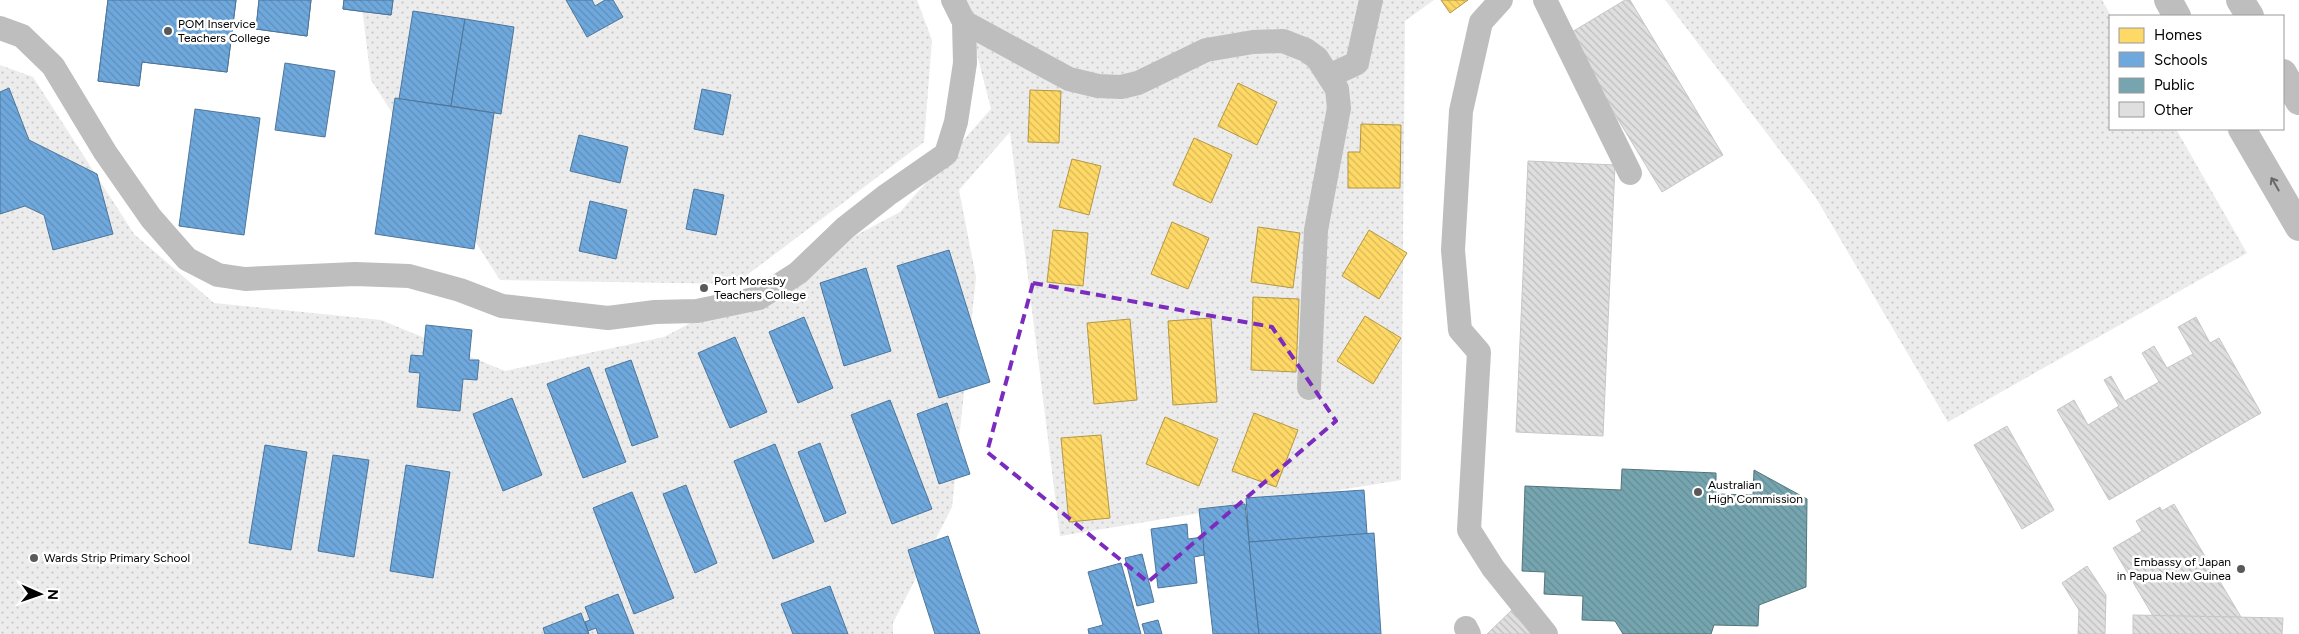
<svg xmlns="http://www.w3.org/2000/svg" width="2299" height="634" font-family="Figtree,sans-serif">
<defs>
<pattern id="grass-dots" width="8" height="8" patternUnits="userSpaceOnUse" patternTransform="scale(1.25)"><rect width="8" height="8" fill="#ececec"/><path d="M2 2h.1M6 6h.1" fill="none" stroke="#c9c9c9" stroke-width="1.8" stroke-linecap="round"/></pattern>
<pattern id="homes-back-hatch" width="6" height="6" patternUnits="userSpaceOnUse" patternTransform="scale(1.25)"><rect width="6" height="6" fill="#ffd966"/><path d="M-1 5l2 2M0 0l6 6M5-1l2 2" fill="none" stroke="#d9b857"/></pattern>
<pattern id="schools-back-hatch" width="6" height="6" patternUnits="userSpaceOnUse" patternTransform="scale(1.25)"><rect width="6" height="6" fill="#6fa8dc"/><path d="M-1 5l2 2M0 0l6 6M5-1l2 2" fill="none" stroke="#5e8fbb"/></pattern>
<pattern id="public-back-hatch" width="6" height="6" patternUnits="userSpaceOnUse" patternTransform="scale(1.25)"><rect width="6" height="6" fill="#76a5af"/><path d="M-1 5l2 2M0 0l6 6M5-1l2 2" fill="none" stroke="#648c95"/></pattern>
<pattern id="building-back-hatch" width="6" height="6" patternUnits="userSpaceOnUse" patternTransform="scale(1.25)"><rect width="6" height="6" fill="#dfdfdf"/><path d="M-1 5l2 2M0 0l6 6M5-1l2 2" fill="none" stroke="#bebebe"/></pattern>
</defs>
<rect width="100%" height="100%" fill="#fff"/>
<g fill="url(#grass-dots)">
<path d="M361,0h556l15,40 -8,102 -189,142 -235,-4 -129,-200z"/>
<path d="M963,0h471l-29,21 -4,459 -341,56 -50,-404 -51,58 17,87 -24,230 -59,116v11h-893v-569l33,12 101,157 80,69 167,17 124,51 159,-34 236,-125 91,-103z"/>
<path d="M1665,0h437l9,16 -1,113h66l71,124 -299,169 -132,-224z"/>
</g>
<g fill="url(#homes-back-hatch)" stroke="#b29847">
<path d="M1441,0h27l-18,13z"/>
<path d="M1238,83l39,19 -20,43 -39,-19z"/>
<path d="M1030,90l31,1 -2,52 -31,-1z"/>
<path d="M1361,124l40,1 -1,63h-52v-36h12z"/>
<path d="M1194,138l38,17 -21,48 -38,-18z"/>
<path d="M1072,159l29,7 -12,49 -30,-8z"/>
<path d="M1172,222l37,16 -21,51 -37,-15z"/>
<path d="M1258,227l42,6 -7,55 -42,-6z"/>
<path d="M1053,230l35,3 -5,53 -36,-4z"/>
<path d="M1369,230l38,23 -28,46 -37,-23z"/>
<path d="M1253,297l46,2 -3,73 -45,-2z"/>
<path d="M1365,316l36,22 -28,46 -36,-23z"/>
<path d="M1211,318l6,84 -44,3 -5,-84z"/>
<path d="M1130,319l7,81 -43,4 -7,-81z"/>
<path d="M1254,413l44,17 -22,57 -44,-16z"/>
<path d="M1165,417l53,22 -19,47 -53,-22z"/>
<path d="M1101,435l9,83 -41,4 -8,-84z"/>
</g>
<g fill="url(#schools-back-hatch)" stroke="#4e769a">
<path d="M108,0h43l-4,33 33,4 5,-37h51l-9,72 -85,-10 -3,24 -41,-5z"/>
<path d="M108,0h128l-9,72 -85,-10 -3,24 -41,-5z"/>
<path d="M259,0h52l-4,36 -51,-7z"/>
<path d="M259,0h52l-4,36 -51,-7z"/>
<path d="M344,0h49l-2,15 -48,-6z"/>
<path d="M344,0h49l-2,15 -48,-6z"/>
<path d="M566,0h26l3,6 10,-6h8l10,17 -36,20z"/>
<path d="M413,11l52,8 -14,87 -52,-7z"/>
<path d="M465,19l49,8 -13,87 -50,-8z"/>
<path d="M285,63l50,8 -10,66 -50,-7z"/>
<path d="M9,88l20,52 68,34 16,60 -60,16 -9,-35 -19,-9 -25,8v-122z"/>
<path d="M702,89l29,6 -8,40 -29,-6z"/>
<path d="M395,98l99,15 -20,136 -99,-15z"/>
<path d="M195,109l65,9 -16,117 -65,-9z"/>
<path d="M579,135l49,12 -8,36 -50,-12z"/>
<path d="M694,189l30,6 -8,40 -30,-6z"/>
<path d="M590,201l37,9 -11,49 -37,-8z"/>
<path d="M949,250l41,132 -51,16 -42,-132z"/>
<path d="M866,268l25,83 -47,15 -24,-83z"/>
<path d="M804,317l29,71 -35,15 -29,-71z"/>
<path d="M426,325l46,5 -3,30h10l-2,20 -14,-1 -3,32 -43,-4 3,-34 -11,-1 2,-17 12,1z"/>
<path d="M735,337l32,75 -37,16 -32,-75z"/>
<path d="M631,360l27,77 -26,9 -27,-77z"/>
<path d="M589,367l37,95 -43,16 -36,-94z"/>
<path d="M512,398l30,77 -39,16 -30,-77z"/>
<path d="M890,400l42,109 -40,15 -41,-109z"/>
<path d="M947,403l23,71 -31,10 -22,-70z"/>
<path d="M820,443l26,70 -21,9 -27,-70z"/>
<path d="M775,444l39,98 -41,17 -39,-98z"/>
<path d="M265,445l42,7 -16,98 -42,-7z"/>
<path d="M333,455l36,5 -15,97 -36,-6z"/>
<path d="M406,465l44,7 -17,106 -43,-7z"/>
<path d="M686,485l31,78 -22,10 -32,-79z"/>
<path d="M1364,490l3,44 -118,8 -3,-44z"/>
<path d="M632,492l42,106 -40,16 -41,-106z"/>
<path d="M1245,504l14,130h-46l-14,-125z"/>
<path d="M1187,524l1,15 15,-2 1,18 -10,2 3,26 -39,5 -7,-59z"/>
<path d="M1374,533l7,101h-122l-10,-92z"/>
<path d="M948,536l32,98h-45l-27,-84z"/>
<path d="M1142,554l12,48 -17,4 -12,-48z"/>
<path d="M1121,563l20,71h-52l-1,-5 15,-4 -15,-53z"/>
<path d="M830,586l18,48h-55l-12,-30z"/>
<path d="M618,594l16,40h-36l-2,-6 -8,3 -3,-9 5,-2 -5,-13z"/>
<path d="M581,613l8,21h-44l-2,-6z"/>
<path d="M1158,620l4,14h-17l-3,-10z"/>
</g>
<path fill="url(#public-back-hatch)" stroke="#53747a" d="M1622,469l94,4v21l37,1 1,-25 53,29 -1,88 -47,18 -1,21 -44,-1 -3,9h-88l-8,-13 -33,-1 1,-24 -39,-2 1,-22 -23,-1 3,-85 96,4z"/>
<g fill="url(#building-back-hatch)" stroke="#c7c7c7">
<path d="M1625,0h5l93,155 -61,37 -95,-157z"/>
<path d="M1528,161l87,4 -12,271 -87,-4z"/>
<path d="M2196,317l14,26 9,-5 42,75 -152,87 -52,-90 17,-10 14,25 31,-19 -15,-26 7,-4 14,25 34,-19 -17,-29 12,-7 13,22 26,-14 -15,-27z"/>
<path d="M2007,426l47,84 -32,19 -48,-84z"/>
<path d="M2174,504l67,113 -88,-1 -40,-68 29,-17 -6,-10 24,-14 2,4z"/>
<path d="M2087,566l19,29 -1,39h-27l1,-24 -17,-27z"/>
<path d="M1513,609l23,25h-49z"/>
<path d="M2133,615l150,3 -1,16h-149z"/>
</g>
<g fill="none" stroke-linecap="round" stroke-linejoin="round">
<g stroke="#bebebe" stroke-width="24">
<path d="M1501,0l-20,22 -20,89 -8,139 7,80 19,22 -10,178 24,38 53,66"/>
<path d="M1545,0l85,173"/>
<path d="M964,22l105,57 29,7 23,1 17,-4 68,-33 47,-8 30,-1 23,9 11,8 20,31 2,19 -23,122 -7,158"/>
<path d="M0,28l22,8 31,30 52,86 46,66 36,41 31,16 27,4 110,-5 54,2 51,14 42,16 106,12 47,-6 42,-1 62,-13 39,-25 47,-45 42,-33 59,-41 10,-32 9,-59 -1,-41 -11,-22"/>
<path d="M1329,76l28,-13 14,-63"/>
<path d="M1466,628l3,6"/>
</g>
<g stroke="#bebebe" stroke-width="28">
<path d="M2168,0l9,16"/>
<path d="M2240,0l10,16"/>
<path d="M2283,73l16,28"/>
<path d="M2242,129l57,98"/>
</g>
</g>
<defs><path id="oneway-shaft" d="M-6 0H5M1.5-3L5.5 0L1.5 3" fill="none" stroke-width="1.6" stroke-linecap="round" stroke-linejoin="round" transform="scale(1.25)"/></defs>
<use stroke="#686868" href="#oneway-shaft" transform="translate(2275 184) rotate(-120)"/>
<path fill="none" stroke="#7b2cbf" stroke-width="4" stroke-dasharray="10 6" stroke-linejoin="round" d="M1033,283l239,44 64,94 -188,161 -161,-130z"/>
<g fill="#595959" stroke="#fff" stroke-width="2">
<circle cx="168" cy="31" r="5"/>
<circle cx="704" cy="288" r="5"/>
<circle cx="1698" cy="492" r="5"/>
<circle cx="34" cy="558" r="5"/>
<circle cx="2241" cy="569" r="5"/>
</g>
<g text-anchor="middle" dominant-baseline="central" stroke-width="5" stroke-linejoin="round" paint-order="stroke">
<g font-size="12" fill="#000" stroke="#fff" text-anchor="start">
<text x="178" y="24">POM Inservice<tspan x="178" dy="14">Teachers College</tspan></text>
<text x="714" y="281">Port Moresby<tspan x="714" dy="14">Teachers College</tspan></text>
<text x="1708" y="485">Australian<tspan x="1708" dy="14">High Commission</tspan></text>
<text x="44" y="558">Wards Strip Primary School</text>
<text x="2231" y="562" text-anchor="end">Embassy of Japan<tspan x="2231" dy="14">in Papua New Guinea</tspan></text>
</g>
</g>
<rect x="2109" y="15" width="175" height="115" fill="#ffffff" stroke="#999999"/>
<rect x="2119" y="28" width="25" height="15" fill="#ffd966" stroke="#999999"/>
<text x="2154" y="40" font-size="15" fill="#000000">Homes</text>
<rect x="2119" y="52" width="25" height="15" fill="#6fa8dc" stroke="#999999"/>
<text x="2154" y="65" font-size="15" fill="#000000">Schools</text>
<rect x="2119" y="78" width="25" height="15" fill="#76a5af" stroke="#999999"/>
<text x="2154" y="90" font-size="15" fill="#000000">Public</text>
<rect x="2119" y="102" width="25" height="15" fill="#dfdfdf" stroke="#999999"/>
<text x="2154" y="115" font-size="15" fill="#000000">Other</text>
<g transform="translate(40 594) rotate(92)" stroke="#ffffff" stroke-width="4" paint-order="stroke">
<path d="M0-4L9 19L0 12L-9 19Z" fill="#000000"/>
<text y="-8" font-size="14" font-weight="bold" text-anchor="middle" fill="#000000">N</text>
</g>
</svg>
